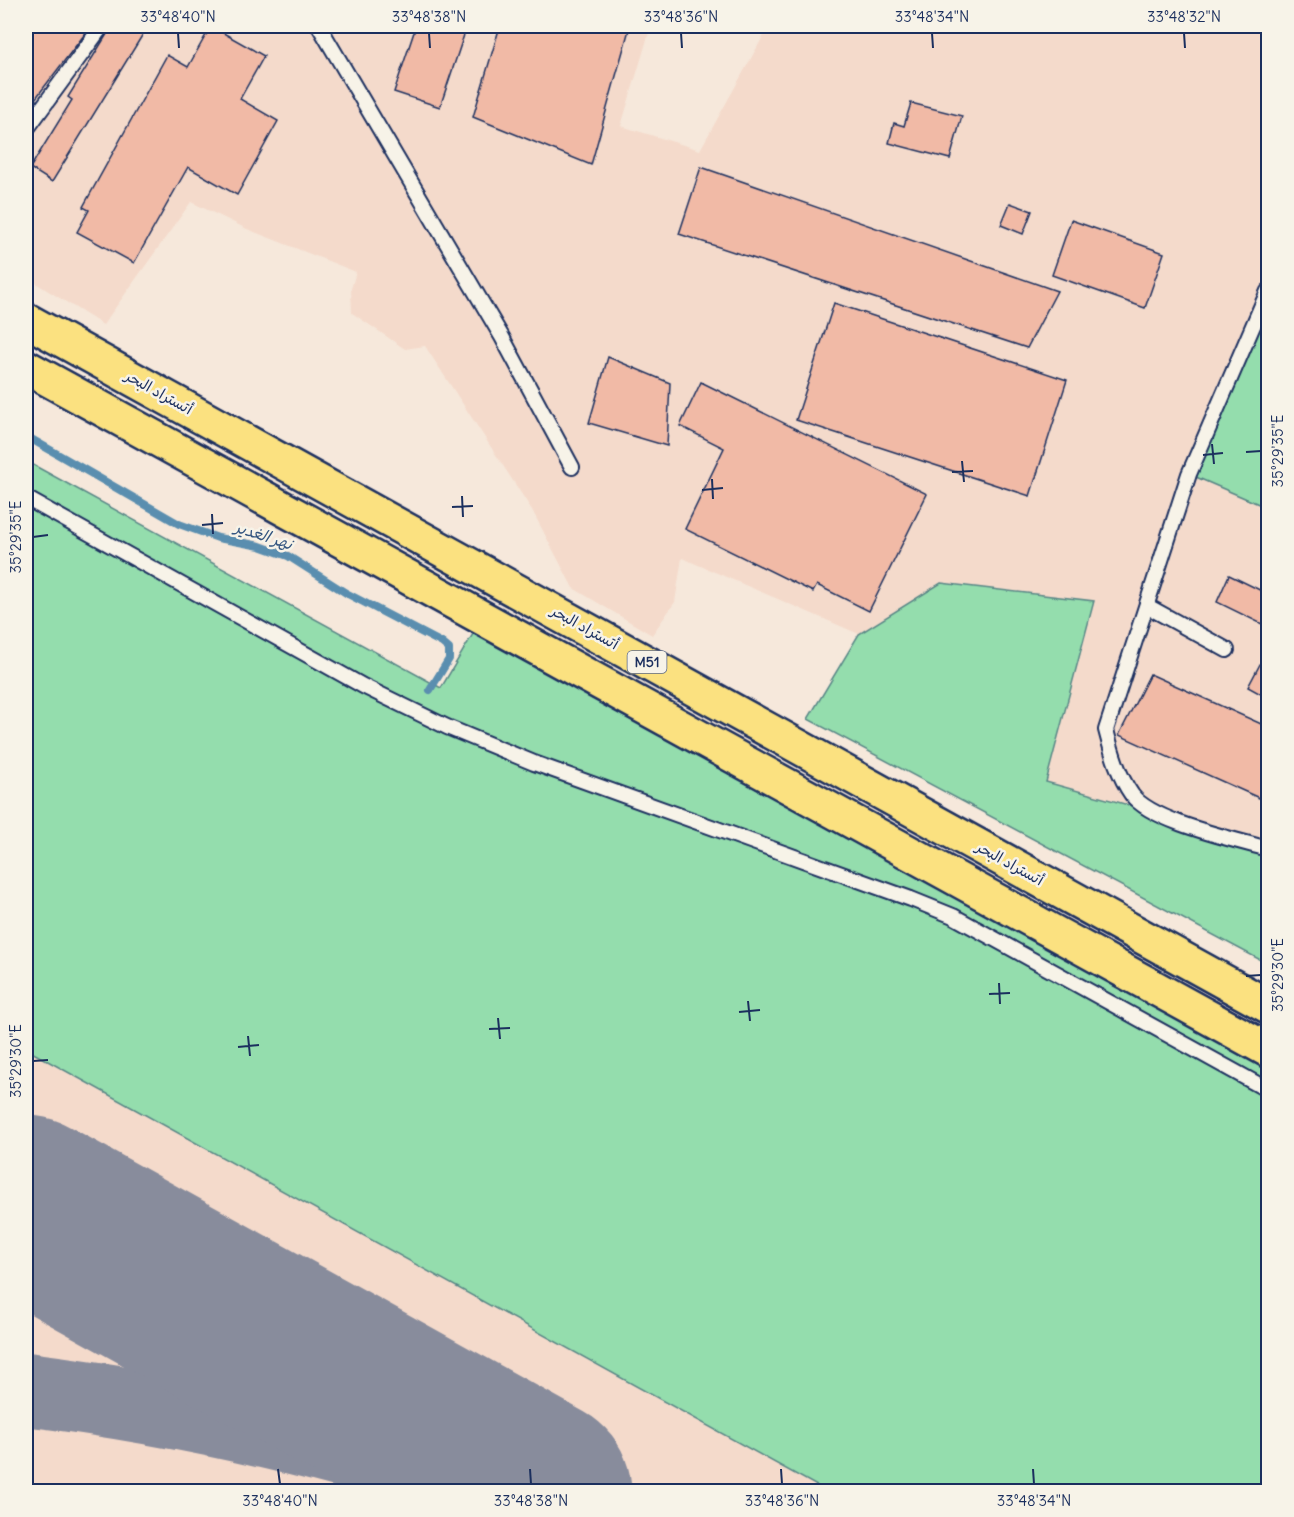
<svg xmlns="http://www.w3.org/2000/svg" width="1294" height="1517" font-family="Delius,'Playpen Sans Arabic',sans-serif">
<rect width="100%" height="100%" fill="#f6e8db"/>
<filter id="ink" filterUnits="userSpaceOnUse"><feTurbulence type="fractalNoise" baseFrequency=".0167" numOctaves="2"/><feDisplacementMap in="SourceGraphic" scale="12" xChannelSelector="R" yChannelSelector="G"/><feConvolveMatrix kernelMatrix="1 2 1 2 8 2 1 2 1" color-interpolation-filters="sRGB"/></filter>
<g filter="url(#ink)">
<g fill="#f4dacb">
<path d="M26,26h625l-30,100 79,24 69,-124h499v265l-78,182 78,35v336l-222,-62 48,-181 -153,-18 -82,51 -177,-76 -7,44 -23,33 -79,-47 -41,-78 -107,-164 -20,3 -53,-36 -1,-24 5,-17 -109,-43 -56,-27 -88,123 -77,-48z"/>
<path d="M26,484l1242,1007h-1242z"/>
</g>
<g fill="#94ddad" stroke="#588686" stroke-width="1.5">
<path d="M1268,291v217l-79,-34z"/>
<path d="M26,461l415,227 42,-71 785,435v439h-442l-800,-442z"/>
<path d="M941,583l153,18 -48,181 222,62v120l-460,-245 51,-85z"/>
</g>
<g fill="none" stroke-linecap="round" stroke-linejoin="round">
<path stroke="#5a8eaf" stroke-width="8" d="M26,436l153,88 39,14 42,8 28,10 58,37 96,50 7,6v10l-19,31"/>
<path stroke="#888c9c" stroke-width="74" d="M26,1389c152,19 302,51 446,103"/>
<path stroke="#888c9c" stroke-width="183" d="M26,1207l514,285"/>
</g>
<g fill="#f1baa6" stroke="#1b2f5e" stroke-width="1.5">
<path d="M26,26h65l-59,77 -6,-5z"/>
<path d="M112,26h36l-96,156 -22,-14 42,-68 -4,-3z"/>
<path d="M211,26l53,30 -24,43 38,22 -41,74 -49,-28 -54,96 -57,-31 12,-22 -6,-3 84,-152 21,12z"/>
<path d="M416,26h51l-27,81 -46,-15z"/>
<path d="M500,26h130l-39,139 -118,-48z"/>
<path d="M911,103l51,13 -12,43 -61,-16 5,-20 10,3z"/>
<path d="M701,167l356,124 -30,57 -348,-114z"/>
<path d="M1010,203l22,8 -9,23 -22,-9z"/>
<path d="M1071,220l93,33 -19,55 -93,-33z"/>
<path d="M834,303l233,77 -37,116 -234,-76z"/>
<path d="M608,357l62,26 -3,63 -78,-23z"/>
<path d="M701,382l226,112 -58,117 -52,-26 -4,7 -128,-63 39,-81 -44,-22z"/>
<path d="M1229,575l39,19v26l-2,6 -49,-24z"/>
<path d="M1268,649v49l-20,-11z"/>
<path d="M1150,674l118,53v75l-149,-67z"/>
</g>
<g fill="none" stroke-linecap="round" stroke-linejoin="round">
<g stroke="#1b2f5e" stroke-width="18">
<g id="lane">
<path d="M319,26l183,311 70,130"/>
<path d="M26,130l76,-104"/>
<path d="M1268,291l-79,183 -83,256c6,23 12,45 26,65 20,27 102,44 136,54"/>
<path d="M26,498l337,188 84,41 87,36 377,136 42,17 315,174"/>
<path d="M1147,606l80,44"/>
</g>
</g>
<g stroke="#1b2f5e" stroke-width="38">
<g id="highway">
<path d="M26,320l1242,686"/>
<path d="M26,367l1242,683"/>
</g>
</g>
<use href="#lane" stroke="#f7f3e8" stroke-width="14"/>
<use href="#highway" stroke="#fbe180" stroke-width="33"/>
</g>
</g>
<path fill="none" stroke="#1b2f5e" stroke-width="2" d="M178,33l1,15M429,33l1,15M681,33l1,15M932,33l1,15M1184,33l1,15M1212,444l2,20M1246,452l15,-1M1203,455l20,-2M962,461l2,21M952,472l21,-1M712,479l1,20M702,490l21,-2M462,496l1,21M452,507l21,-1M212,514l1,20M202,525l21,-2M33,537l15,-2M1246,976l15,-1M999,983l1,21M989,994l21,-1M748,1001l2,20M739,1012l21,-2M498,1018l2,21M489,1029l21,-1M248,1036l2,20M238,1047l21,-2M33,1061l15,-1M278,1469l2,15M530,1469l1,15M781,1469l1,15M1033,1469l1,15"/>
<g text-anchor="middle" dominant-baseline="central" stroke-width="5" stroke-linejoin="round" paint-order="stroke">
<rect fill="#f7f3e8" stroke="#5d6a87" stroke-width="1.5" x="627.5" y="651" width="39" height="22" rx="4.5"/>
<g font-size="14" font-weight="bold" fill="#1b2f5e">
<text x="647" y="662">M51</text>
</g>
<g font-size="15" fill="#1b2f5e" stroke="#f7f3e8">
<text transform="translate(159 392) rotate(29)">أتستراد البحر</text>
<text transform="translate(585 627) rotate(29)">أتستراد البحر</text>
<text transform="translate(1010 863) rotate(29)">أتستراد البحر</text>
</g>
<g font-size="16" font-style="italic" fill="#355680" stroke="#f7f3e8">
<text transform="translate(264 535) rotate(18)">نهر الغدير</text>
</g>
</g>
<rect width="1294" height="1517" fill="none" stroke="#f7f3e8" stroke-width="66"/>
<rect x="33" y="33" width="1228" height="1451" fill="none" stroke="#1b2f5e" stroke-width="2"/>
<g font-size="15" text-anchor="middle" fill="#1b2f5e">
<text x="178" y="22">33°48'40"N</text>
<text x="429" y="22">33°48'38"N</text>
<text x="681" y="22">33°48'36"N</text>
<text x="932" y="22">33°48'34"N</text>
<text x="1184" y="22">33°48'32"N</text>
<text transform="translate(1278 451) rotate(-90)" y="5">35°29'35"E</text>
<text transform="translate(16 537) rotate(-90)" y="5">35°29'35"E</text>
<text transform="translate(1278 975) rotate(-90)" y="5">35°29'30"E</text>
<text transform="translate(16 1061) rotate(-90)" y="5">35°29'30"E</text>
<text x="280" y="1506">33°48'40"N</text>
<text x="531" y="1506">33°48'38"N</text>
<text x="782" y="1506">33°48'36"N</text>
<text x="1034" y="1506">33°48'34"N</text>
</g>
</svg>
